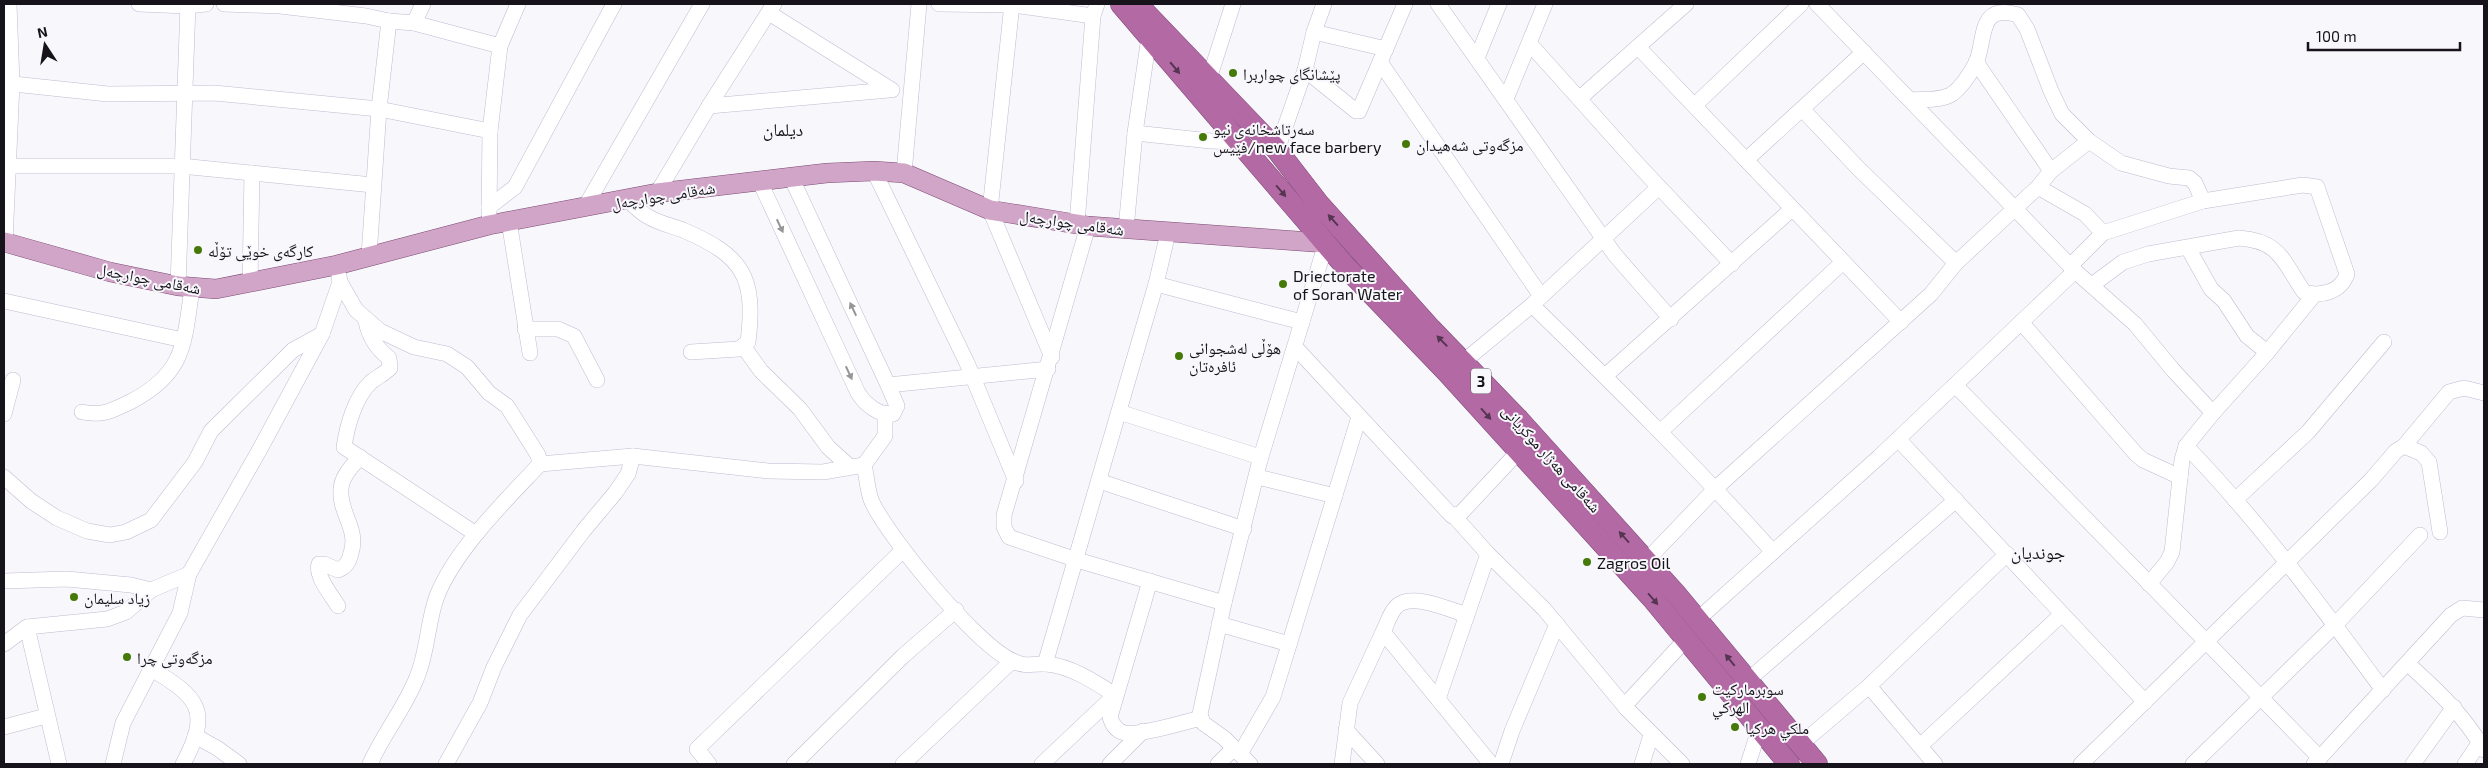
<svg xmlns="http://www.w3.org/2000/svg" width="2488" height="768" font-family="'Exo 2','Noto Naskh Arabic',sans-serif">
<rect width="100%" height="100%" fill="#f8f7fc"/>
<g fill="none" stroke-linecap="round" stroke-linejoin="round">
<g stroke="#c2bad1" stroke-width="16">
<g id="minor">
<path d="M139,4l48,2 19,-2"/>
<path d="M224,4l56,2 86,10 23,5 25,2 86,23"/>
<path d="M939,4l73,1 81,11"/>
<path d="M1012,4l-22,206 62,147"/>
<path d="M1438,4l177,251 56,64"/>
<path d="M1817,4l258,267 60,53 38,46 40,43 -27,33 -4,14 -10,92 -5,10 -18,22"/>
<path d="M769,13l123,77"/>
<path d="M414,23l9,-19"/>
<path d="M1314,32l72,17"/>
<path d="M1530,44l112,125 90,95"/>
<path d="M1638,47l263,275"/>
<path d="M1477,58l22,-54"/>
<path d="M1380,62l161,234"/>
<path d="M1976,62l75,109"/>
<path d="M1305,70l51,41h3l46,-107"/>
<path d="M1209,79l24,-75"/>
<path d="M4,83l104,11 106,-1 165,16 111,22"/>
<path d="M1580,98l106,-94"/>
<path d="M1506,99l39,-95"/>
<path d="M1910,100c13,-1 31,1 42,-6 10,-7 18,-20 24,-31 10,-22 1,-61 42,-48l9,14 24,62 11,23 27,27 32,22 48,13 20,2 6,5 8,18"/>
<path d="M1695,105l106,-101"/>
<path d="M709,106l180,-16"/>
<path d="M1802,109l57,60 97,94"/>
<path d="M1135,133l76,8 27,1"/>
<path d="M1277,150l28,-80 9,-38 10,-28"/>
<path d="M1746,160l118,-108"/>
<path d="M4,166h177l192,19"/>
<path d="M874,171l93,192 49,118"/>
<path d="M904,173l15,-169"/>
<path d="M760,182l98,211c7,11 21,23 35,21l4,-8 -9,-21 -97,-208"/>
<path d="M2038,187l47,27 18,19"/>
<path d="M657,193l52,-87 65,-102"/>
<path d="M627,199c6,6 13,13 20,17 11,7 25,10 36,14 60,26 73,46 65,112l-9,7 -48,3"/>
<path d="M489,207l26,-20 99,-183"/>
<path d="M585,207l117,-203"/>
<path d="M489,214l1,-83 10,-85 18,-42"/>
<path d="M509,221l21,132"/>
<path d="M1077,224l16,-208 4,-12"/>
<path d="M1088,226l-84,289v12l5,10 68,23 147,43"/>
<path d="M1126,229l9,-96 14,-96"/>
<path d="M5,242l7,-159 -3,-79"/>
<path d="M2188,248l23,41 13,12 23,35 15,12 4,6 -53,59"/>
<path d="M369,256l10,-147 10,-88"/>
<path d="M2070,266l33,-33 100,-32 100,-16 14,2 30,87c-6,18 -26,23 -43,18 -21,-30 -23,-51 -65,-54l-91,16 -25,8 -31,23"/>
<path d="M340,282l16,28 24,21 34,16 33,7 20,13 22,26 18,13 31,49 2,9c-34,36 -85,86 -103,132 -10,27 -9,55 -20,81 -12,31 -34,57 -47,87"/>
<path d="M250,283l2,-110"/>
<path d="M1156,284l146,38"/>
<path d="M178,286l10,-282"/>
<path d="M4,301l179,39"/>
<path d="M1532,305c82,80 164,161 241,247"/>
<path d="M366,321c3,16 10,27 23,37l1,10c-6,6 -13,9 -19,14 -16,15 -24,44 -27,65l132,87"/>
<path d="M2021,322l115,132 7,6 37,17"/>
<path d="M525,329h33l16,7 23,44"/>
<path d="M743,346l18,25 39,38 28,38 22,20"/>
<path d="M1296,348l156,168 9,-3 58,-62"/>
<path d="M2266,354l48,-59"/>
<path d="M1463,362l69,-57 127,-118"/>
<path d="M1605,376l187,-167"/>
<path d="M888,385l160,-16"/>
<path d="M1955,385l365,373"/>
<path d="M82,412c21,4 29,-1 48,-10 55,-28 54,-58 62,-114"/>
<path d="M1119,412l138,44 3,4 -36,143 -24,111 3,9 21,15 26,26"/>
<path d="M885,413v23l-21,29c3,11 3,26 8,37 17,36 105,144 141,159 14,7 20,2 33,3 25,2 49,18 69,31l-73,69"/>
<path d="M4,414l9,-34"/>
<path d="M1660,432l183,-170"/>
<path d="M1898,439l247,263"/>
<path d="M2186,446c73,75 134,159 197,244"/>
<path d="M2404,446l45,-54 15,-4 20,5"/>
<path d="M1260,460l66,-217"/>
<path d="M540,464l93,-8 135,15 55,1 41,-7"/>
<path d="M4,477l27,24 26,17 30,13 23,4 16,-3 25,-12 44,-58 16,-31 82,-81 29,-16"/>
<path d="M1258,477l77,19"/>
<path d="M1099,481l145,48"/>
<path d="M2235,500l73,-68 76,-90"/>
<path d="M1454,516l34,38 56,55 82,99"/>
<path d="M1646,561l70,-73 215,-194 25,-31 82,-76 13,-16 38,-30"/>
<path d="M4,581l63,-2 64,6 20,5"/>
<path d="M1150,581l-40,136c2,7 6,14 15,16 14,3 60,-11 76,-15"/>
<path d="M338,606c-6,-10 -23,-30 -19,-42h5l14,6c8,-3 11,-8 13,-17 8,-24 -12,-40 -10,-63 0,-13 11,-24 19,-33"/>
<path d="M1697,620l182,-163 196,-186"/>
<path d="M1219,624l70,20"/>
<path d="M27,627l32,137"/>
<path d="M1383,632c4,-8 7,-19 13,-25 14,-16 54,3 71,8"/>
<path d="M4,644l23,-17 80,-8 19,-7 25,-22 38,-16"/>
<path d="M2407,663c30,27 57,52 77,87"/>
<path d="M1045,664l111,-380 12,-51"/>
<path d="M150,668c48,29 62,42 33,96"/>
<path d="M1747,681l209,-181"/>
<path d="M1869,686l66,78"/>
<path d="M1438,699l50,-145"/>
<path d="M4,727l42,-11"/>
<path d="M1346,730l31,34"/>
<path d="M195,736l22,12 22,16"/>
<path d="M1801,744l68,-58 138,-132"/>
<path d="M1920,746l142,-132"/>
<path d="M1240,754l33,-57 86,-280"/>
<path d="M113,764l10,-41 57,-110 9,-39 71,-125 62,-115 18,-52 -1,-6"/>
<path d="M446,764l34,-61 14,-36 26,-52 64,-85 31,-37 13,-19 5,-18"/>
<path d="M709,764l-12,-15 206,-199"/>
<path d="M794,764l109,-108 53,-46"/>
<path d="M903,764l109,-103"/>
<path d="M1110,764l33,-33"/>
<path d="M1218,764l16,-16"/>
<path d="M1342,764l8,-61 33,-71 108,132"/>
<path d="M1501,764l11,-33 45,-107"/>
<path d="M1642,764l9,-29"/>
<path d="M1682,764l-56,-56 1,-5 60,-65"/>
<path d="M1748,764l11,-34"/>
<path d="M2081,764l290,-284 25,-29 8,-5 17,7 8,9 11,70"/>
<path d="M2193,764l142,-139 85,-90"/>
<path d="M2314,764l137,-149 11,-7 22,2"/>
<path d="M2413,764l41,-57"/>
<path d="M2465,764l15,-22"/>
</g>
</g>
<g stroke="#7c4b74" stroke-width="20">
<path id="major" d="M4,242l106,30 68,14 38,3 121,-24 152,-40 168,-32 170,-20 47,-2 30,2 86,37 98,16 238,17"/>
</g>
<g stroke="#7c4b74" stroke-width="22">
<g id="highway">
<path d="M1121,4l224,262 102,106 205,226 137,166"/>
<path d="M1137,4l140,146 41,53 113,126 88,91 156,173 142,171"/>
</g>
</g>
<use href="#minor" stroke="#fff" stroke-width="15"/>
<use href="#major" stroke="#d1a5c8" stroke-width="19"/>
<use href="#highway" stroke="#b369a4" stroke-width="21"/>
</g>
<defs><path id="oneway-solid" d="M-6-.8H1V-3.2L6.5 0L1 3.2V.8H-6Z" transform="scale(1.25)"/></defs>
<g fill="#553552">
<use href="#oneway-solid" transform="translate(1175 68) rotate(50)"/>
<use href="#oneway-solid" transform="translate(1281 191) rotate(49)"/>
<use href="#oneway-solid" transform="translate(1333 220) rotate(-132)"/>
<use href="#oneway-solid" transform="translate(1442 341) rotate(-134)"/>
<use href="#oneway-solid" transform="translate(1486 414) rotate(48)"/>
<use href="#oneway-solid" transform="translate(1624 537) rotate(-132)"/>
<use href="#oneway-solid" transform="translate(1653 599) rotate(49)"/>
<use href="#oneway-solid" transform="translate(1730 660) rotate(-129)"/>
</g>
<g fill="#969598">
<use href="#oneway-solid" transform="translate(780 226) rotate(65)"/>
<use href="#oneway-solid" transform="translate(853 309) rotate(-115)"/>
<use href="#oneway-solid" transform="translate(849 373) rotate(65)"/>
</g>
<g fill="#457908" stroke="#f8f7fc" stroke-width="2">
<circle cx="1233" cy="73" r="5"/>
<circle cx="1203" cy="137" r="5"/>
<circle cx="1406" cy="144" r="5"/>
<circle cx="198" cy="250" r="5"/>
<circle cx="1283" cy="284" r="5"/>
<circle cx="1179" cy="356" r="5"/>
<circle cx="1587" cy="562" r="5"/>
<circle cx="74" cy="597" r="5"/>
<circle cx="127" cy="657" r="5"/>
<circle cx="1702" cy="697" r="5"/>
<circle cx="1735" cy="727" r="5"/>
</g>
<g text-anchor="middle" dominant-baseline="central" stroke-width="4" stroke-linejoin="round" paint-order="stroke">
<rect fill="#f8f7fc" stroke="#5a575e" stroke-width="1" x="1471" y="368.5" width="20" height="25" rx="4"/>
<g font-size="15" font-weight="bold" fill="#16131b">
<text x="1481" y="381">3</text>
</g>
<g font-size="16" fill="#16131b" stroke="#f8f7fc" text-anchor="start">
<text x="1243" y="73">پێشانگای چواربرا</text>
<text x="1213" y="128">سەرتاشخانەی نیو<tspan x="1213" dy="18">فێیس/new face barbery</tspan></text>
<text x="1416" y="144">مزگەوتی شەهیدان</text>
<text x="208" y="250">کارگەی خوێی تۆڵە</text>
<text x="1293" y="275">Driectorate<tspan x="1293" dy="18">of Soran Water</tspan></text>
<text x="1189" y="347">هۆڵی لەشجوانی<tspan x="1189" dy="18">ئافرەتان</tspan></text>
<text x="1597" y="562">Zagros Oil</text>
<text x="84" y="597">زياد سليمان</text>
<text x="137" y="657">مزگەوتى چرا</text>
<text x="1712" y="688">سوبرماركيت<tspan x="1712" dy="18">الهركي</tspan></text>
<text x="1745" y="727">ملكي هركيا</text>
</g>
<g font-size="16" fill="#16131b" stroke="#f8f7fc">
<text transform="translate(663 195) rotate(-9)">شەقامی چوارچەل</text>
<text transform="translate(1072 222) rotate(8)">شەقامی چوارچەل</text>
<text transform="translate(149 278) rotate(11)">شەقامی چوارچەل</text>
<text transform="translate(1552 458) rotate(48)">شەقامی ھەژار موکریانی</text>
</g>
<g font-size="18" fill="#16131b" stroke="#f8f7fc">
<text x="783" y="129">دیلمان</text>
<text x="2038" y="552">جوندیان</text>
</g>
</g>
<rect width="2488" height="768" fill="none" stroke="#16131b" stroke-width="10"/>
<g transform="translate(45 45) rotate(348)" stroke="#f8f7fc" stroke-width="4" paint-order="stroke">
<path d="M0-4L9 19L0 12L-9 19Z" fill="#16131b"/>
<text y="-8" font-size="14" font-weight="bold" text-anchor="middle" fill="#16131b">N</text>
</g>
<path d="M2308 42v8h152v-8" fill="none" stroke="#16131b" stroke-width="2.5"/>
<text x="2316" y="42" font-size="15" fill="#16131b" stroke="#f8f7fc" stroke-width="4" paint-order="stroke">100 m</text>
</svg>
